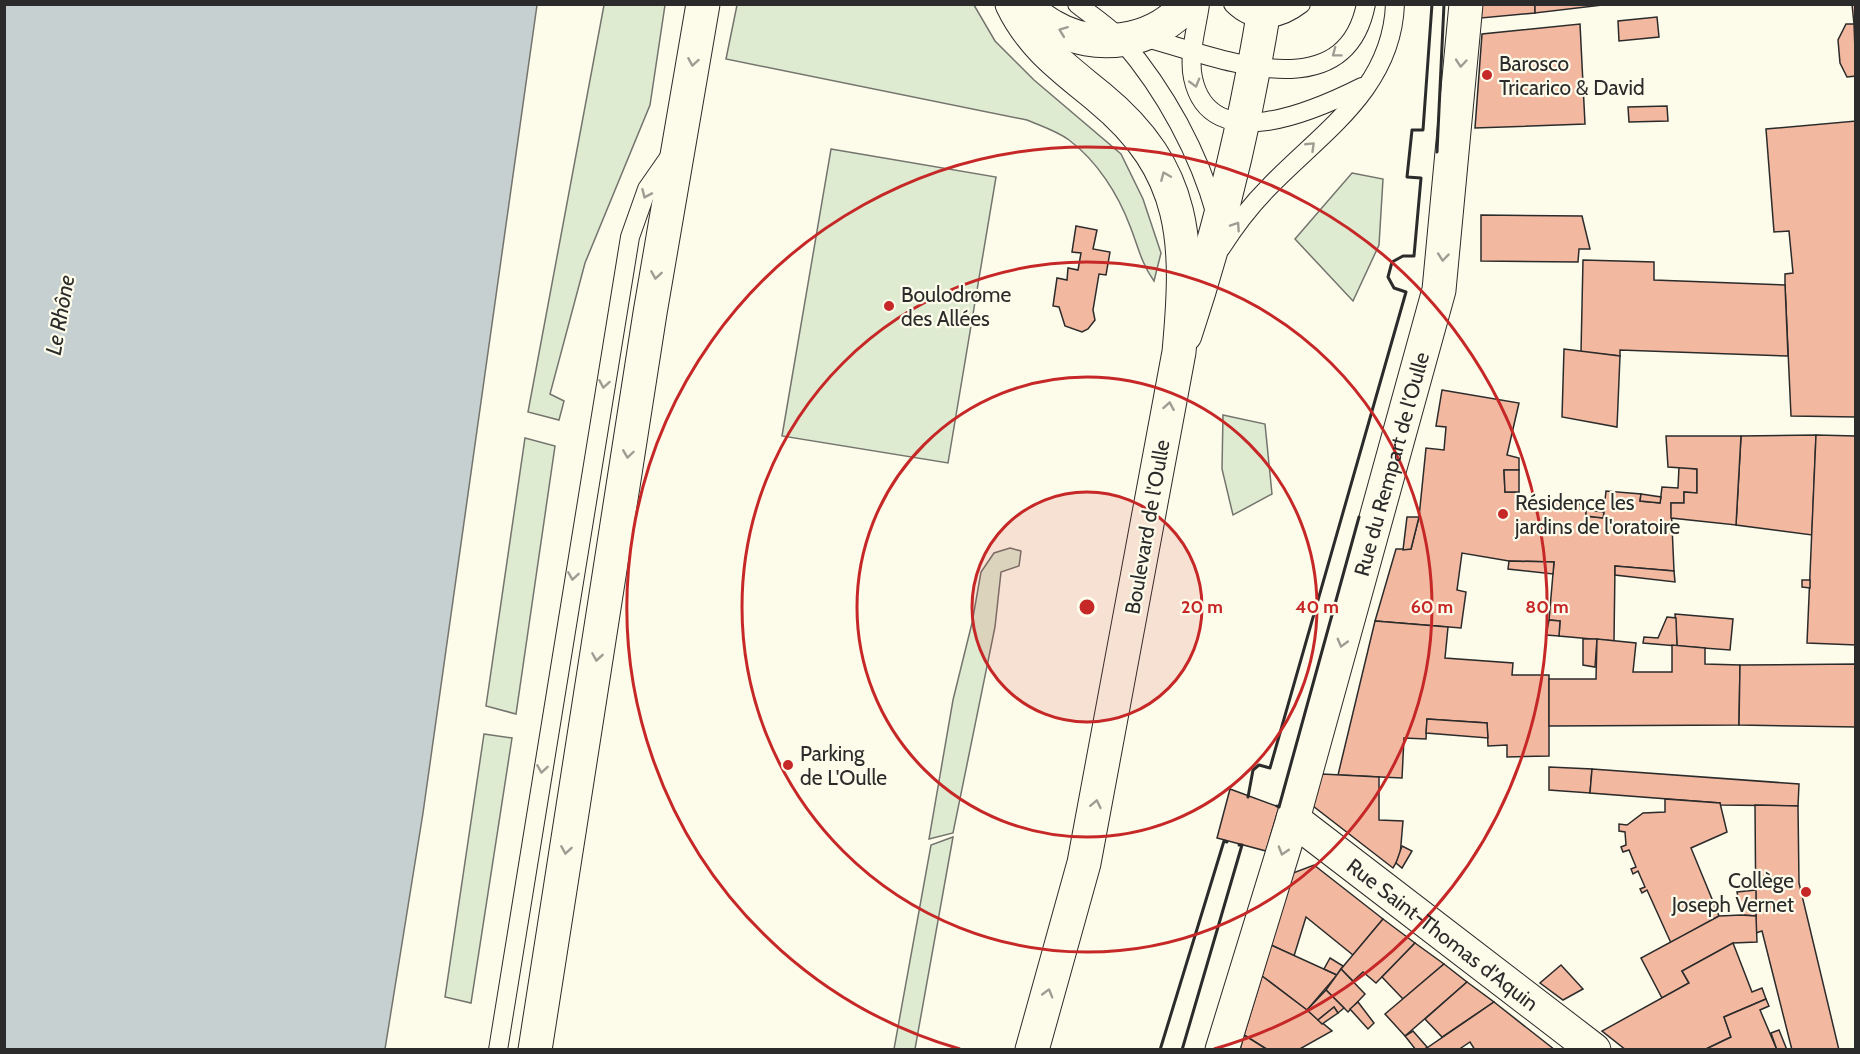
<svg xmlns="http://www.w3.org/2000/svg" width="1860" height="1054" font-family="Cabin,sans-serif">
<rect width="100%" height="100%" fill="#fdfbea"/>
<g fill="#deebd1" stroke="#74746e" stroke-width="1.5">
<path d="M604,5h61l-15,100 -65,158 -35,131 14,7 -5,19 -31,-8z"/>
<path d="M737,5h237l21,36 39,39 87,74 22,45 18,54 -7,28c-13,-18 -16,-35 -24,-55 -12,-32 -33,-65 -61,-86 -12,-9 -28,-14 -42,-20l-301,-61z"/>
<path d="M831,149l165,28 -48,286 -166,-27z"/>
<path d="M1352,173l31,6 -4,66 -26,56 -58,-62z"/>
<path d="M1223,415l42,9 7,70 -39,21 -11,-46z"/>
<path d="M525,438l30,8 -39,268 -30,-8z"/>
<path d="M1010,548l11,3 -2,15 -18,6 -6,55 -42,206 -24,6 24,-139 19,-77 9,-51 13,-19z"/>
<path d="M484,734l28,4 -41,265 -26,-6z"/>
<path d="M953,837l-38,212h-21l37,-204z"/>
</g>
<path fill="#c7d0d0" stroke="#74746e" stroke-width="1.5" d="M5,4l532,1 -114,808 -38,236h-380z"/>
<g fill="#f2b8a0" stroke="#2b2b2b" stroke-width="1.5">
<path d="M1482,4h53v9l-54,5z"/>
<path d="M1535,4h76l-76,9z"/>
<path d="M1852,4h4v39l-2,-19z"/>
<path d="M1657,17l2,20 -40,4 -1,-20z"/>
<path d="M1580,24l5,100 -110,4 7,-94z"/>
<path d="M1846,24h8l2,52 -9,1 -7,-14 -2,-23z"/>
<path d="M1667,106l1,15 -39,1 -1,-15z"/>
<path d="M1856,121v296l-65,-1 -6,-131v-11l8,-1 -4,-42 -15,1 -8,-103z"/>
<path d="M1481,215l101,1 8,33h-11l-1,13 -97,-1z"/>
<path d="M1076,226l21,4 -4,19 17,3 -4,23 -7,-1 -6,36 2,10 -7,9 -6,3 -17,-6 -6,-19 -6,-1 4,-28 10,2 1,-12 10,2 3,-17 -9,-1z"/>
<path d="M1583,260l71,2v18l131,5 3,71 -168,-6v6l-39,-4z"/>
<path d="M1564,349l56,7 -3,71 -55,-10z"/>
<path d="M1442,390l77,13 -12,52 12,3v12h-15l1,22h14v6l68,7 -1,11 17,2 3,-27 35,3 -1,7 20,2 2,-16 16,1 1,-21 18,2v24l-13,-1v11h-13l3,68 -59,-5 -1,75 -55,-5 1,-15 -11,-1 5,-58 -45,-1 -47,-8 -5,37 9,2 -5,36 -86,-7 21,-72h15l8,-32 7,-69 18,2 2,-23 -10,-1z"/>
<path d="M1816,435l-4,100 -76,-10 5,-89z"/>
<path d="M1816,435l40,1v209l-49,-2z"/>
<path d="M1666,436h75l-5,89 -65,-7v-15h13v-11l13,1v-24l-29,-2z"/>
<path d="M1504,470h15v22h-14z"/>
<path d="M1641,494l20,3 -1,6 -20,-2z"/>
<path d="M1586,510l18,2 -1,6 -17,-2z"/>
<path d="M1407,517h12l-8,32 -8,1z"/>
<path d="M1509,561l45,1 -1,12 -45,-5z"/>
<path d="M1615,566l59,5 1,11 -60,-7z"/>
<path d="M1802,580h8v8l-8,-1z"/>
<path d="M1675,614l58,5 -3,31 -53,-4z"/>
<path d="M1667,617l9,1 1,28 -34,-3 1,-6 14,1z"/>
<path d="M1549,620l11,1 -1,15 -13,-1z"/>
<path d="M1375,621l73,6 -3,31 68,5 -1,12h37v81l-42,1v-12l-19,1 -1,-23 -60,-4 -1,20 -22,-1 -2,40 -64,-3z"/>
<path d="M1583,639h14l-2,28 -12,-2z"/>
<path d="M1597,639l39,4 -3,29h39v-27l33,3v16l35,1 -1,60 -190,1v-47h47z"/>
<path d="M1856,664v63l-117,-2 1,-60z"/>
<path d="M1427,719l60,4 1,15 -62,-5z"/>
<path d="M1549,767l43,2 -2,24 -41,-3z"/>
<path d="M1592,769l207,15 -1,22 -78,-1v-2l-130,-10z"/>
<path d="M1322,774l57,3v43l24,1 -3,35 -7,12 -80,-62z"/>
<path d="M1230,789l49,18 -13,44 -49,-13z"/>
<path d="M1665,799l55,4 7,29 -36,16 28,68 -48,27 -24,-53 -5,3 -2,-4 5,-2 -7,-16 -5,3 -2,-5 5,-2 -7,-17 -6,2 -2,-5 5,-2 -1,-13 -6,-1v-7l8,1 16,-12 22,-1z"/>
<path d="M1755,805l43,1 1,77 40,167h-47l-30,-119 -6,2z"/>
<path d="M1402,846l10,5 -10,17 -6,-5z"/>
<path d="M1314,865l69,54 -30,36 -47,-38 -12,39 -23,-11 22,-72z"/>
<path d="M1756,890v26l-15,-1 -4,-23z"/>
<path d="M1741,915l15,1 1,26 -24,1 -51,28 7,12 -27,15 -21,-40 78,-42z"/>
<path d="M1383,919l32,24 -39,40 -13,-11 -10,9 -12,-12z"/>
<path d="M1415,943l29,21 -41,35 -21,-22z"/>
<path d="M1733,943l19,49 10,-4 4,11 -42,18 7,20 -27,13h-78l-24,-19 87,-48 -7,-12z"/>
<path d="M1271,945l66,30 -30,35 -45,-34z"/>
<path d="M1330,958l13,8 -6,9 -13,-6z"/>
<path d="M1444,964l23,18 -62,54 -20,-22z"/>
<path d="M1561,965l22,24 -20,11 -23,-17z"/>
<path d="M1341,969l24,25 -17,18 -22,-22z"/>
<path d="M1262,976l45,34 25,21 -34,19h-30l-24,-15z"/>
<path d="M1467,982l27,20 -52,35 -17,-18z"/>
<path d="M1326,990l18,18 -6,5 -4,-6 -16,13 -11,-10z"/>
<path d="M1766,999l3,7 -9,4 17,40h-73l27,-13 -7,-20z"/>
<path d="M1358,1002l16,21 -6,6 -18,-20z"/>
<path d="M1494,1002l61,48h-80l-5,-8 -12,8h-34z"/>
<path d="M1334,1007l4,6 -16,11 -4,-4z"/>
<path d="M1779,1030l8,20h-10l-6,-17z"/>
<path d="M1413,1031l14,16 -3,3h-8l-11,-14z"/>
<path d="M1244,1035l24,15h-28z"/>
</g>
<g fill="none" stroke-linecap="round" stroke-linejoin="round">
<g stroke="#2b2b2b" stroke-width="20">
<g id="lane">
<path d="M1077,4c15,12 34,24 46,38 42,49 76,111 93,173"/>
<path d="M1200,4c-3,23 -12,51 -7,74 17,80 123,32 169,9"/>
<path d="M1233,4c21,21 46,17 68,0"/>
<path d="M1143,37c68,17 201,78 223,-33"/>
<path d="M1221,248c14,-22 29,-42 48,-61 53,-55 123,-98 126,-183"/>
<path d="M498,1050l132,-813 17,-48 23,-33"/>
</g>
</g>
<g stroke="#2b2b2b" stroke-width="35">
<g id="street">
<path id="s1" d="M1293,819l301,231"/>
<path id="s2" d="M1222,1050l71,-231 146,-529 27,-286"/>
</g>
</g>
<g stroke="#2b2b2b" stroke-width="35">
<g id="secondary">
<path d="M1022,4c10,8 19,16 30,22 43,26 103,17 135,-22"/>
<path d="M1185,335c36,-108 62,-219 80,-331"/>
</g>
</g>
<g stroke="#2b2b2b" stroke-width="35">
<g id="primary">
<path d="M1012,4c20,42 52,64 87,93 90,74 90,146 80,255l-95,511 -52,187"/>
<path d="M535,1050l115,-737 53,-309"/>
</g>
</g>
<use href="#lane" stroke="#fdfbea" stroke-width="18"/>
<use href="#street" stroke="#fdfbea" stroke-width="33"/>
<use href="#secondary" stroke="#fdfbea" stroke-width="33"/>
<use href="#primary" stroke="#fdfbea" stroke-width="33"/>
<g stroke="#2b2b2b" stroke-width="3">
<path d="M1437,152l7,-148"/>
<path d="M1248,797l5,-27 6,-5 11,3 136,-476 -12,-4 -6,-11 4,-15 11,-6h11l7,-78 -14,-1 5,-47h11l9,-126"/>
<path d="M1277,806l2,1 80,-290"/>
<path d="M1160,1050l64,-209 3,1"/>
<path d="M1182,1050l60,-205h-3"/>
</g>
</g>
<defs><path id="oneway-chevron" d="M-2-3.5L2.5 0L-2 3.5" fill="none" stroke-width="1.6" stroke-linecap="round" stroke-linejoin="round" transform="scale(1.5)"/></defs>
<g stroke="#9e9d94">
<use href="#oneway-chevron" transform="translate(1063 31) rotate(-159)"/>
<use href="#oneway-chevron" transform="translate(1336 53) rotate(143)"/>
<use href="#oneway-chevron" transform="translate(693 62) rotate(100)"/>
<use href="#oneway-chevron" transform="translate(1461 63) rotate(95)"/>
<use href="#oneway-chevron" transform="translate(1195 83) rotate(74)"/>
<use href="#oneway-chevron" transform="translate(1311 146) rotate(-44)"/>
<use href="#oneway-chevron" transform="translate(1165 176) rotate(-113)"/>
<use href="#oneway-chevron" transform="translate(646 194) rotate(114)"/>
<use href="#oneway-chevron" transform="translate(1236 226) rotate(-56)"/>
<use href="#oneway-chevron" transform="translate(1443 257) rotate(96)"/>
<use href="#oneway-chevron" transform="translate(656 275) rotate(99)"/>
<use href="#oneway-chevron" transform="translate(604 384) rotate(100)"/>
<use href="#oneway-chevron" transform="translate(1169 406) rotate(-80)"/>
<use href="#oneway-chevron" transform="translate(628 454) rotate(98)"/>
<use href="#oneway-chevron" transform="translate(573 576) rotate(99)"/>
<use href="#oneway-chevron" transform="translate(1342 643) rotate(105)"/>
<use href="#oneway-chevron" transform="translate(597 657) rotate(99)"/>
<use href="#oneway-chevron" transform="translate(542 769) rotate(99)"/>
<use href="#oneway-chevron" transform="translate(1096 804) rotate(-78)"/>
<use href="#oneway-chevron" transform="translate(566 850) rotate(99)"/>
<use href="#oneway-chevron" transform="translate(1283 851) rotate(107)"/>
<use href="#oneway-chevron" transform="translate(1048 993) rotate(-74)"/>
</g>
<circle cx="1087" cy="607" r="115" fill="#c62828" fill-opacity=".12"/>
<g fill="none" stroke="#c62828" stroke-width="3">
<circle cx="1087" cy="607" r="115"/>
<circle cx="1087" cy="607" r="230"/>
<circle cx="1087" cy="607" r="345"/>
<path d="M960 1049A460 460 0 1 1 1214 1049"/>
</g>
<g fill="#c62828" stroke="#fdfbea" stroke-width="2">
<circle cx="1487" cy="75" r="6"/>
<circle cx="889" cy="306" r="6"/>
<circle cx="1503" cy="514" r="6"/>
<circle cx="788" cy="765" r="6"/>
<circle cx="1806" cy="892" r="6"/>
</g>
<g text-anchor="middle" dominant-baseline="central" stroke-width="4.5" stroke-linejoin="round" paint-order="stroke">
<g font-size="21" fill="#2b2b2b" stroke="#fdfbea" text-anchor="start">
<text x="1499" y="63">Barosco<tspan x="1499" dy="24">Tricarico &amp; David</tspan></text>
<text x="901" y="294">Boulodrome<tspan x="901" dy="24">des Allées</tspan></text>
<text x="1515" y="502">Résidence les<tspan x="1515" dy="24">jardins de l'oratoire</tspan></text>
<text x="800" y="753">Parking<tspan x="800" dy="24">de L'Oulle</tspan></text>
<text x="1794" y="880" text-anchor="end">Collège<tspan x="1794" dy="24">Joseph Vernet</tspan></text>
</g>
<g font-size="21" fill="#2b2b2b" stroke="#fdfbea">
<text stroke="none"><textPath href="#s2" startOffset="610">Rue du Rempart de l'Oulle</textPath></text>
<text transform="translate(1147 527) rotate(-80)">Boulevard de l'Oulle</text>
<text stroke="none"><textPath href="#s1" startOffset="189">Rue Saint-Thomas d'Aquin</textPath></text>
</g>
<g font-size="22" font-style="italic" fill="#2b2b2b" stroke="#fdfbea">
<text transform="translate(60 315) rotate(-80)">Le Rhône</text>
</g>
</g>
<circle cx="1087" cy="607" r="9" fill="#c62828" stroke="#fdfbea" stroke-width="3"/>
<g font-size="18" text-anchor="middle" font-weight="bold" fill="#c62828" stroke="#fdfbea" stroke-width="4.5" stroke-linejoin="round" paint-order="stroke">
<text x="1202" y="613">20 m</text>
<text x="1317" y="613">40 m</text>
<text x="1432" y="613">60 m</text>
<text x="1547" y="613">80 m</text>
</g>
<rect width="1860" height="1054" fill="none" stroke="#2b2b2b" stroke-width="12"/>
</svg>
